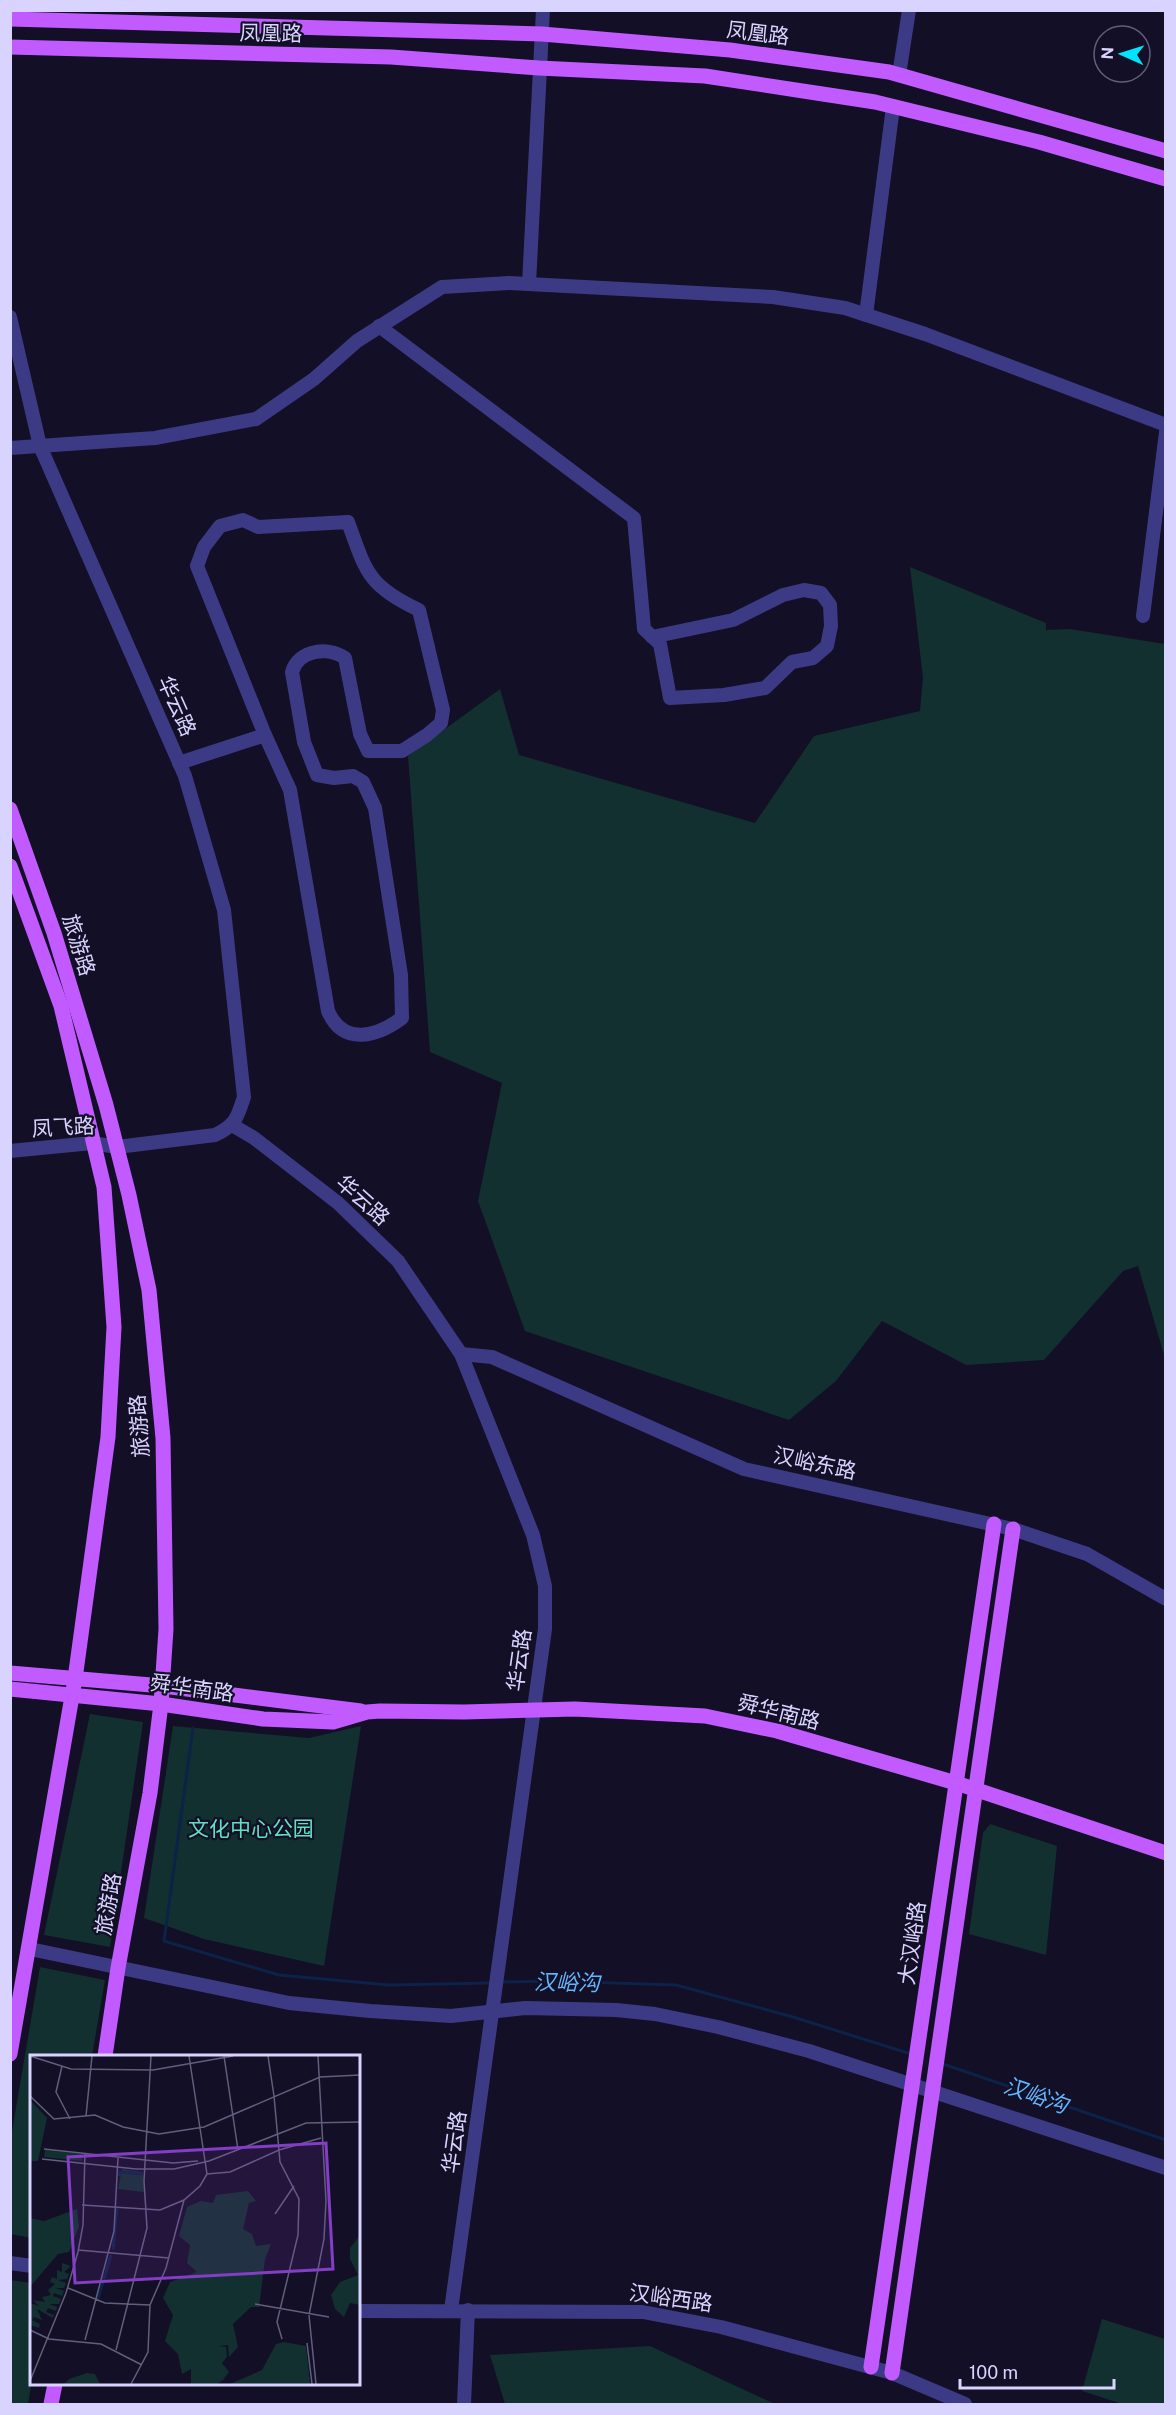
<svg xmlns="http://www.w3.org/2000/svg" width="1176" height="2415" font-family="'Public Sans','Noto Sans SC',sans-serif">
<rect width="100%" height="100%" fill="#130f26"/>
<g fill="#12302f">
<path d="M910,567l136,56v7l24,-1 95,15v714l-27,-92 -15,5 -79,89 -78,5 -84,-44 -46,60 -47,39 -264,-89 -47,-130 24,-118 -72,-31 -22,-296 92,-67 19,66 236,68 59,-87 106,-25 3,-33z"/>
<path d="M90,1714l53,8 -33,225 -66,-12z"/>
<path d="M173,1726l136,12 52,-12 -37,240 -120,-27 -60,-21z"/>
<path d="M990,1824l67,22 -11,109 -77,-21 14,-101z"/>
<path d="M40,1967l65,13 -13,76h-60l-1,182 -20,-4v-97z"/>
<path d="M10,2280l21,3 1,97 -4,24h-17z"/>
<path d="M1102,2319l63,20v65h-43l-40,-13z"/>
<path d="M650,2346l125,58h-270l-15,-49z"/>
</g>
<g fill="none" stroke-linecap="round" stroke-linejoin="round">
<g stroke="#0c2248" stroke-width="3">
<path d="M193,1728l-29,213 115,34 110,10 103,-2"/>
<path d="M502,1982l50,-1 124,4 117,32 118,37"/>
<path d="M940,2063l226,77"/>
</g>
<g stroke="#3d3a85" stroke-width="14">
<path d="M899,75l10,-65"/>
<path d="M529,284l14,-274"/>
<path d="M866,315l27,-208"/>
<path d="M10,317l30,129 145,330 39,134 20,187c-7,21 -8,28 -29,38l-98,12 -25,-4 -82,8"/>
<path d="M379,326l255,192 10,111 16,15 10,54 54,-3 41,-7 27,-26 21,-4 14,-12 4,-20 -1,-21 -9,-12 -17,-3 -21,5 -50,25 -81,17"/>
<path d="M10,448l145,-10 101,-19 58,-40 43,-38 85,-54 67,-4 264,14 72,11 80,26 241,91"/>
<path d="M1143,616l23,-184"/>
<path d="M179,763l86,-28 25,55 38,221c15,35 48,26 74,7l-1,-43 -26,-167 -12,-26 -10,-6 -19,2 -17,-3 -13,-33 -12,-70c6,-22 36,-26 53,-14l15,76 8,17h34l25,-16 14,-12 2,-13 -24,-100c-51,-24 -53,-38 -71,-88l-90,5 -15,-7 -23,6 -16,21 -7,19 68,169"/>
<path d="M232,1125l22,13 84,65 60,58 63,93 72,181 12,51v43l-94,681"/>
<path d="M461,1354l31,3 252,112 269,60 74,25 79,45"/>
<path d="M30,1949l259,54 81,8 81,5 74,-8 91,2 39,4 63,13 91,24 357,117"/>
<path d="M10,2263l22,3"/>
<path d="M358,2311l285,1 78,15 171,46 73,31"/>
<path d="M464,2404l4,-94"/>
</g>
<g stroke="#c25bff" stroke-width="15">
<path d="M10,19l532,15 188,16 159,22 277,79"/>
<path d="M10,47l381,10 148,11 166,8 170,26 164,40 127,37"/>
<path d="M10,809l44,124 52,172 23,90 20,95 14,148 3,191 -5,75 -11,89 -32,175 -13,88"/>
<path d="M10,866l51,140 43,181 10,140 -6,110 -33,242 -65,375"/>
<path d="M10,1673l153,13 198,25"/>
<path d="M10,1689l151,15 102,15 70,3 34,-10 13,-1 84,1 111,-3 130,7 72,15 179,52 210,70"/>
<path d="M871,2367l123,-843"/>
<path d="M892,2373l121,-844"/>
<path d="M51,2404l4,-20"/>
</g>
</g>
<g text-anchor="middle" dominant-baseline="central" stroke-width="4.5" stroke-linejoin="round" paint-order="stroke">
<g font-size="21" fill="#d9d4ff" stroke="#130f26">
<text transform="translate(271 33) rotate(1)">凤凰路</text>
<text transform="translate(758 33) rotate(7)">凤凰路</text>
<text transform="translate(177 706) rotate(66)">华云路</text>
<text transform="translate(79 945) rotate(73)">旅游路</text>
<text transform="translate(63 1127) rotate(-3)">凤飞路</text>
<text transform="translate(363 1200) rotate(42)">华云路</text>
<text transform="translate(139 1426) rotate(-94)">旅游路</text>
<text transform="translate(815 1463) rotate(12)">汉峪东路</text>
<text transform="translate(519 1660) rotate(-82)">华云路</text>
<text transform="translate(192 1688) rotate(8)">舜华南路</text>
<text transform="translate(779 1712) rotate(14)">舜华南路</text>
<text transform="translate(108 1904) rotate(-80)">旅游路</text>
<text transform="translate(912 1943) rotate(-82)">大汉峪路</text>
<text transform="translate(454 2142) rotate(-82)">华云路</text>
<text transform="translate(671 2298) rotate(8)">汉峪西路</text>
</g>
<g font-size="21" fill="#5fe0c0" stroke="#130f26">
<text x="251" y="1828">文化中心公园</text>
</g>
<g font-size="22" font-style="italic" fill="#62b6ff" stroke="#130f26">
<text transform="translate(567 1982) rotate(1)">汉峪沟</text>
<text transform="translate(1036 2095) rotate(19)">汉峪沟</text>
</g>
</g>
<g transform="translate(30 2055)">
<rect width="330" height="330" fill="#130f26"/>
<path d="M0,45l17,18 -9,43h-8zM15,95l38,4 -1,7 -38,-4zM92,114l21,3 1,20 -26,-3zM218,136l8,10 -7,2 -6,26 9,5 4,12 15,-2 -6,15 -6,48h-8l-18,17 5,23 -9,10 -1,-12 -9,1 7,1 1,10 -5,6 7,9 -6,8 -6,4h-26v-15l-9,5 -4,-20 -13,-13 8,-26 -10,-17 7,-16 27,-10 -10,-9 3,-18 -11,-9 8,-29 14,-6 12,2 3,-8zM47,154l2,17 -10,26 -11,2 -28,33v-69l14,3zM330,180v70l-10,-2 -6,14 -9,-8 -4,-14 9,-13 18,-7 -8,-16v-11zM32,208l9,3 -7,6 5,2 -2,5 -9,1 8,3 -2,5h-8l8,3 -2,5 -8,-3 -1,3 8,3 -2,5h-10l8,3 -1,4 -8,-3 -2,4 8,3 -1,3 -16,-9 5,11 -8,-3 -2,3 8,4 -1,4 -9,-3v-22l9,3 -6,-6 12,2 -3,-5 9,-2 -3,-5 7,-6 -5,-2 2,-5 5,2v-9l5,2zM254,287l22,4 4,38h-80l32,-14 14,-26zM57,318l8,1 5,10h-36l5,-5z" fill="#12302f"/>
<path fill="none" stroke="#0c2248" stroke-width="3" d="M89,121l1,-4 23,2M83,195l4,-42M68,244l13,-44"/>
<path fill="none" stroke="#625e7d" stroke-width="1.5" d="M0,1l41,13 82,1 80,-14M194,1l14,94M238,1l6,40M32,11l-6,26 14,27M0,41l24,23 41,-4 28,12 36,7 45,-7 116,-50 40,-2M244,41l6,66 19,37 -1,36 -21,87 5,17M56,61l6,-60M14,94l129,14 25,-2M12,104l94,10h38l35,-8 97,-38 54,-1M177,119l23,-2 49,-22 42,-12M52,150l78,5 24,-10 16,-14 7,-12 -18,-118M245,159l19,-28M48,195l91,8M38,233l37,15 45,2M225,249l74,13M0,275l19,9 52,5 41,21M55,285l29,-109 4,-73M277,288l5,41M86,295l31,-122 -3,-47 7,-125M0,326l36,-88 12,-41 5,-27 2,-72M101,329l17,-32 2,-47 16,-37 18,-68M286,329l-7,-69 15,-76 2,-38 -8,-145"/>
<path fill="#843dc5" fill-opacity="0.15" stroke="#843dc5" stroke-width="3" d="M296,88l7,126 -258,14 -7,-126z"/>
<rect width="330" height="330" fill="none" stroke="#d9d4ff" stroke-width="3"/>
</g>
<rect width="1176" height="2415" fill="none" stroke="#d9d4ff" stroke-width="24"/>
<g transform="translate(1122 54) rotate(273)"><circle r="28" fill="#130f26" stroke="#625e7d" stroke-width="1.5"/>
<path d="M0-4.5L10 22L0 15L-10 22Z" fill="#00e5ff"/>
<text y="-9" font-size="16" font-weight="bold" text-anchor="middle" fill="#d9d4ff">N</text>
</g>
<path d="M960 2379v9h154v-9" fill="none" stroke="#d9d4ff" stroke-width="3"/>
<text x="969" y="2379" font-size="18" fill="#d9d4ff" stroke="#130f26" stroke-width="4.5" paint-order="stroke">100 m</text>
</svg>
